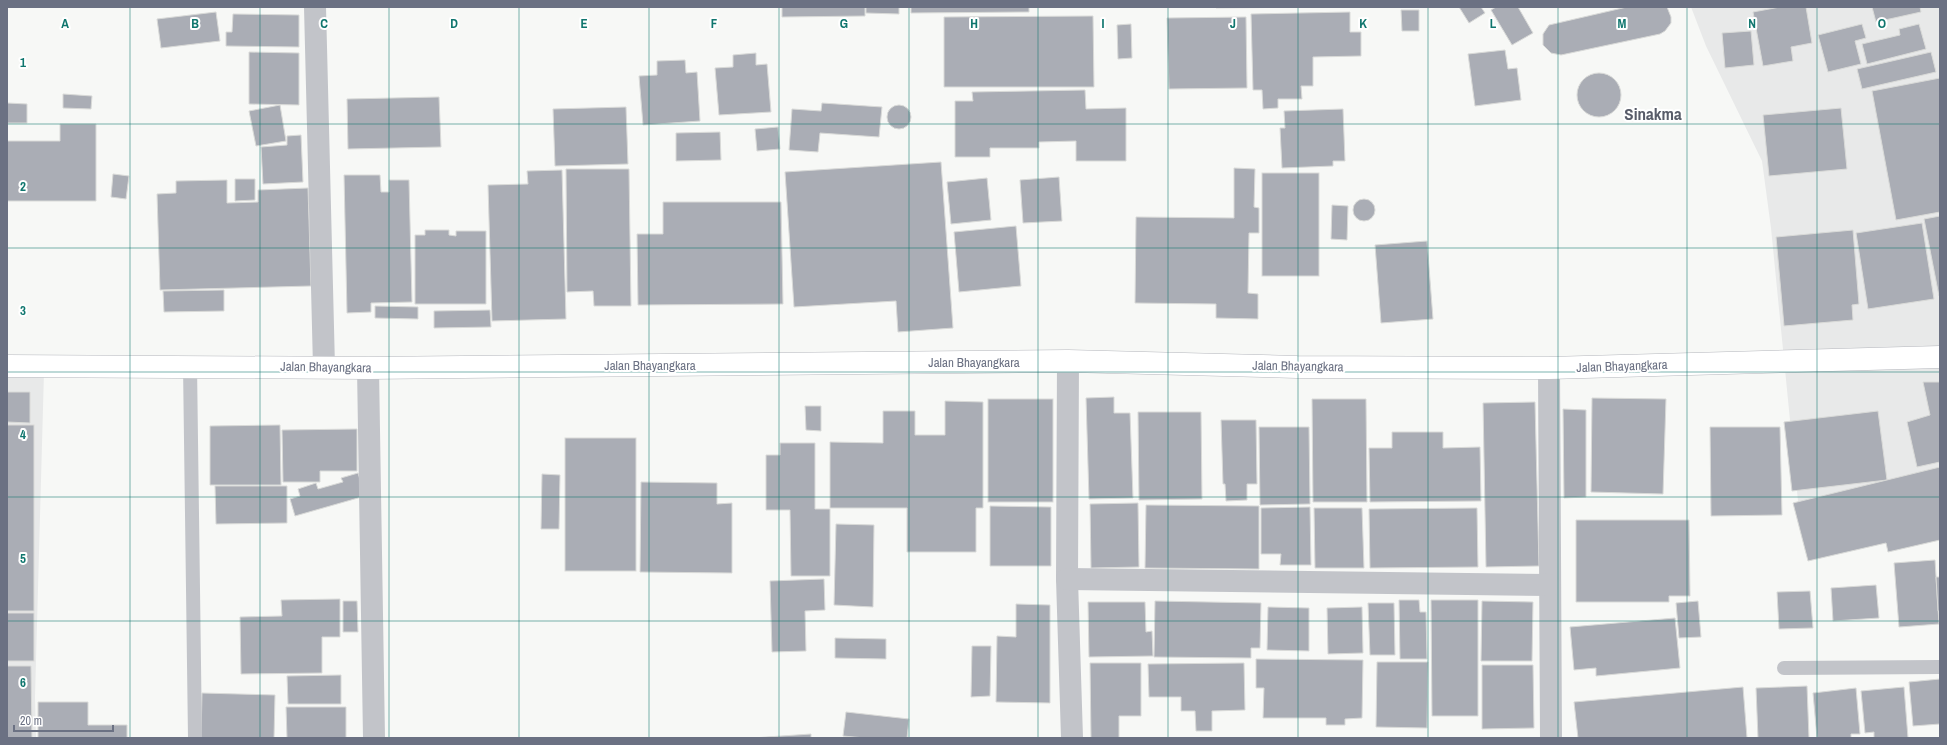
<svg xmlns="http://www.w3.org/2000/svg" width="1947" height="745" font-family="'Archivo Narrow',sans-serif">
<rect width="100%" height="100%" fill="#f7f8f6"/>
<g fill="#e8e9e9">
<path d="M1691,7h249v480l-116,22 -26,-8 -27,-273 -9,-67 -56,-115z"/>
<path d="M7,372h37l-9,325 1,41h-29z"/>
</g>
<g fill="#aaadb5" stroke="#d9dad8">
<path d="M782,7h83v9l-83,1z"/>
<path d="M866,7h33v7l-33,-1z"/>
<path d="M911,7h118v5l-118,1z"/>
<path d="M1216,7h104l-104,1z"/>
<path d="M1459,7h22l4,6 -16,10z"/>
<path d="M1496,7h22l15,26 -21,12 -21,-35z"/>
<path d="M1627,7h40l4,10v6l-6,8 -5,3 -99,21 -10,-2 -8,-8v-11l6,-9z"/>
<path d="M1780,7h26l6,36 -21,4 2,14 -30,5 -10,-54z"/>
<path d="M1872,7h48l1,5 -45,10z"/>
<path d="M1401,10h18v21h-17z"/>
<path d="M216,12l4,29 -59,7 -4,-29z"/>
<path d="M1350,12v20h11v24l-48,1v29h-12l1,13h-24v9l-15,1 -1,-19h-9l-2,-76z"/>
<path d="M233,14l66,1v32l-73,-1v-14h6z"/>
<path d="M1093,16l1,71h-150v-70z"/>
<path d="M1246,17l1,71 -78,1 -2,-71z"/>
<path d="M1131,24l1,34 -14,1 -1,-34z"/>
<path d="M1862,24l4,14 -11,3 6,23 -33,8 -10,-37z"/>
<path d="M1919,24l7,25 -59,15 -5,-20 38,-9 -1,-6z"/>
<path d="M1751,31l3,34 -29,3 -3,-35z"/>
<path d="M1505,50l3,19 9,-1 4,32 -46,6 -7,-52z"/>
<path d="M249,52l50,1v52l-50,-1z"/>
<path d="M1931,52l5,20 -74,17 -5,-20z"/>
<path d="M756,53v12l11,-1 4,48 -52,3 -4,-47 18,-1v-12z"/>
<path d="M685,60l1,13 11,-1 3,49 -57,4 -4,-49 18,-1v-14z"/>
<circle cx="1599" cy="95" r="22"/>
<path d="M1940,78v134l-44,8 -24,-129z"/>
<path d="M1085,90l1,19 40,-1v53h-50v-20l-37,1v6h-49v9h-35v-56h18l-1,-9z"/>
<path d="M63,94l29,2 -1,13 -28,-1z"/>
<path d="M439,97l2,50 -93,2 -1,-50z"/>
<path d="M7,103l20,1v19h-20z"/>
<path d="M822,103l60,4 -3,30 -59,-4 -2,19 -29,-2 3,-41 29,2z"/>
<circle cx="899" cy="117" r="12"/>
<path d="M280,105l6,36 -30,5 -7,-35z"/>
<path d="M626,107l2,57 -73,2 -2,-57z"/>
<path d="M1841,108l6,61 -78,7 -6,-61z"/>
<path d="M1343,109l2,52h-12v5l-51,2 -2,-40h5l-1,-17z"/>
<path d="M60,124h36v77h-89v-60h53z"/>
<path d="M778,127l2,22 -23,2 -2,-22z"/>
<path d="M720,132l1,28 -45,1v-28z"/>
<path d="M301,135l2,47 -40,2 -2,-37 26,-2v-9z"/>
<path d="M941,162l12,166 -55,4 -2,-31 -102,6 -9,-135z"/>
<path d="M1234,168l21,1 -1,38 5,1v25h-10l-1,60 10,1v25l-42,-1v-14l-81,-1 1,-86 98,1z"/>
<path d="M566,169h63l2,137h-37l-1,-15 -26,1z"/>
<path d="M562,170l4,149 -74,2 -4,-136 40,-1 -1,-13z"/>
<rect x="1262" y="173" width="57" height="103"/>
<path d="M113,174l16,2 -3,23 -15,-2z"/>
<path d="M344,175h36l1,17h8v-12h20l3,122 -41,1v9l-24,1z"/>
<path d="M1059,177l3,44 -39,2 -3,-43z"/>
<path d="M987,178l4,42 -40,4 -4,-42z"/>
<path d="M235,179h20v21l-20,1z"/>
<path d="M227,180v23l31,-1v-12l50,-2 3,98 -151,4 -3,-96 19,-1v-12z"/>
<circle cx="1364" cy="210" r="11"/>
<path d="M663,202h118l2,102 -145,1 -1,-71h26z"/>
<path d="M1332,205l16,1 -1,34 -16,-1z"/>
<path d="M1940,216v80h-1l-15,-77z"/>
<path d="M1922,223l12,76 -66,10 -12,-76z"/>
<path d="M1016,226l5,60 -62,6 -5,-60z"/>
<path d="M425,230h24v5l7,1v-5h30v73h-71v-69h10z"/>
<path d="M1853,230l6,74 -7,1 1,15 -69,6 -8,-89z"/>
<path d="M1427,241l6,78 -52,4 -6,-78z"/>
<path d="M224,290v21l-60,1 -1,-21z"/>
<path d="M375,306l43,1v12l-43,-1z"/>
<path d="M490,310l1,17 -57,1v-17z"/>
<path d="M1923,382h17v80l-23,5 -10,-45 23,-7z"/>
<path d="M7,392h23v31l-23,-1z"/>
<path d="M1114,397v16h16l3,85 -44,1 -3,-101z"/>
<path d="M1592,398l74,1 -3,95 -72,-2z"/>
<rect x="988" y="399" width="65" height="103"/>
<path d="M1312,399h54l1,103h-54z"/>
<path d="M945,401l38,1v106h-7v44h-69v-44h-77v-66l53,1v-32h32v24h30z"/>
<path d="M1535,402l4,164 -53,1 -3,-164z"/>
<path d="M805,406h16v25l-15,-1z"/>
<path d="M1563,409l23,1v87l-22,1z"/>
<path d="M1878,411l9,69 -95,11 -8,-69z"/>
<path d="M1138,412h63l1,87 -63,1z"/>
<path d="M1221,420h35l1,64h-10v16l-21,1 -1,-17h-2z"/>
<rect x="7" y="425" width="27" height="186"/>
<path d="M280,425l1,60h-71v-59z"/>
<path d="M1259,427h50l1,77 -50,1z"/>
<path d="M1710,427h70l2,88 -71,1z"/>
<path d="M357,429v42h-37v11h-37l-1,-52z"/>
<path d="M1392,432h51v16l37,-1 1,54 -111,1 -1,-54h23z"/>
<rect x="565" y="438" width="71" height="133"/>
<path d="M780,443h35v66h15v67h-39l-1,-66h-24v-55h14z"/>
<path d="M1940,467v73l-52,12 -2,-9 -78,18 -15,-58z"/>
<path d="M358,473l7,23 -70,20 -5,-17 10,-3 -2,-7 18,-6 2,6 25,-7 -2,-4z"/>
<path d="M542,474l18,1 -1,54h-18z"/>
<path d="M641,482l76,1v21l15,-1v70l-92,-1z"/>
<path d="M215,486h72v37l-71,1z"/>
<path d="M1138,503l1,64 -48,1 -1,-64z"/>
<path d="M1146,505l113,1v63l-114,-1z"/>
<path d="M990,506l61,1v59h-61z"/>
<path d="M1310,507l1,58h-31l1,-11h-20v-46z"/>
<path d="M1314,508h48l2,60h-49z"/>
<path d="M1477,508l1,59 -108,1 -1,-59z"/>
<path d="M1576,520h113l1,76h-21v6h-93z"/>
<path d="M836,524l38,1 -1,82 -39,-2z"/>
<path d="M1935,560l4,64 -40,3 -5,-64z"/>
<path d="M1936,577h4v34h-2z"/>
<path d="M824,579l1,31 -20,1 1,40 -34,1 -2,-71z"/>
<path d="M1876,585l3,33 -46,3 -2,-33z"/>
<path d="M1810,591l3,37 -34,1 -2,-37z"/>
<path d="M340,599v38h-18v36l-81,1 -1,-57 42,-1 -1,-16z"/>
<path d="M1399,600h20l1,12h6l1,47h-27z"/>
<path d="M1431,600h47v116h-46z"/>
<path d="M343,601h14l1,31h-15z"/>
<path d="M1155,601l106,2 -1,45h-9v10l-97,-1z"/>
<path d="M1482,601l51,1 -1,59h-51z"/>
<path d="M1698,601l3,36 -22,1 -3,-35z"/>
<path d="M1088,602h57l1,30 6,-1 1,25 -64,1z"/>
<path d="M1368,603h26l1,52h-25z"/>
<path d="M1016,604l34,1v98l-54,-1 1,-66 19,1z"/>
<path d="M1268,607l41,1v43l-42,-1z"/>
<path d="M1362,607l1,46 -35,1 -1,-46z"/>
<rect x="7" y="613" width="27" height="48"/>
<path d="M1675,618l5,50 -84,8v-8l-22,2 -4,-43z"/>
<path d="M835,638l51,1v20l-51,-1z"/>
<path d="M972,646h19l-1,50 -19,1z"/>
<path d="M1256,659l107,1 -1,58 -17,1v6h-19v-7h-63l1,-30h-8z"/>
<path d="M1377,662h51l-1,66 -51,-1z"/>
<path d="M1090,663h51v53h-22v22h-28z"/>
<path d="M1244,663l1,47 -33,1v20h-16l-1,-20h-14v-14h-32l-1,-33z"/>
<path d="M1482,665h51l1,63 -52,1z"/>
<path d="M7,666h24l1,72h-25z"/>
<path d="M341,675v29h-53l-1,-28z"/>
<path d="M1940,679v45l-27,2 -4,-44z"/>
<path d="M1807,686l2,52h-51l-2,-50z"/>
<path d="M1743,687l4,51h-169l-4,-36z"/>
<path d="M1904,687l4,51h-34v-6l-9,1 -4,-42z"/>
<path d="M1856,688l4,46h-9v4h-34l-4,-45z"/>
<path d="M202,693l73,2 -1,43h-73z"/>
<path d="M38,702h50v23h39v13h-89z"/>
<path d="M286,707h60v31h-59z"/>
<path d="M846,712l63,7 -2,19h-42l-22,-2z"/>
<path d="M811,734v4h-59z"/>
</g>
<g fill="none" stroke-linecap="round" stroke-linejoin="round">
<g stroke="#b5b7bd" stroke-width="23">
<path id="secondary" d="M7,366l361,2 700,-7 229,6 252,1 391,-11"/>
</g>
<g stroke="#c2c4c9" stroke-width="14">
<path d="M190,365l5,373"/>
<path d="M1784,668l156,-1"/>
</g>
<g stroke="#c2c4c9" stroke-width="22">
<path d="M315,7l9,360"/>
<path d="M1068,361l-1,218 5,159"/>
<path d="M368,368l6,370"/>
<path d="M1549,368l2,370"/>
<path d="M1067,579l483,6"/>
</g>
<use href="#secondary" stroke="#fff" stroke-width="22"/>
</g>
<path fill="none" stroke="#0f766e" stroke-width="1" stroke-opacity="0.55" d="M130,7v731M260,7v731M389,7v731M519,7v731M649,7v731M779,7v731M909,7v731M1038,7v731M1168,7v731M1298,7v731M1428,7v731M1558,7v731M1687,7v731M1817,7v731M7,124h1933M7,248h1933M7,372h1933M7,497h1933M7,621h1933"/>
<g text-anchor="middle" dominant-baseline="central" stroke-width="4" stroke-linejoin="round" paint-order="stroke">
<g font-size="13" fill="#6b7183" stroke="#fff">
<text x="974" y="362">Jalan Bhayangkara</text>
<text x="650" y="365">Jalan Bhayangkara</text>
<text transform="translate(1298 366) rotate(1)">Jalan Bhayangkara</text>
<text transform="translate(1622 366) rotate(-2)">Jalan Bhayangkara</text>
<text transform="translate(326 367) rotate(1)">Jalan Bhayangkara</text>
</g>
<g font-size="17" font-weight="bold" fill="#585c69" stroke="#fff">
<text x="1653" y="113">Sinakma</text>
</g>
</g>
<g font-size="13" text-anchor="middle" font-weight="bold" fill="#0f766e" stroke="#fff" stroke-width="4" stroke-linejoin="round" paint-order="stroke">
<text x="65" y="28">A</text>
<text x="195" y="28">B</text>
<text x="324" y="28">C</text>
<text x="454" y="28">D</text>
<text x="584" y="28">E</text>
<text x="714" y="28">F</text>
<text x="844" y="28">G</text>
<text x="974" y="28">H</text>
<text x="1103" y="28">I</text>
<text x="1233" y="28">J</text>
<text x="1363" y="28">K</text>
<text x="1493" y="28">L</text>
<text x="1622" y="28">M</text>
<text x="1752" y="28">N</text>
<text x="1882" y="28">O</text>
<text x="23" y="67">1</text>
<text x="23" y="191">2</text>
<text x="23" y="315">3</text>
<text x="23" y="439">4</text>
<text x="23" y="563">5</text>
<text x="23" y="687">6</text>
</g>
<rect width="1947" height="745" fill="none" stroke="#6b7183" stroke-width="16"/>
<path d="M14 725v6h99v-6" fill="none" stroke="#6b7183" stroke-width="2"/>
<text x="20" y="725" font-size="12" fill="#6b7183" stroke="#ffffff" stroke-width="3" paint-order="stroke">20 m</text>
</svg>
